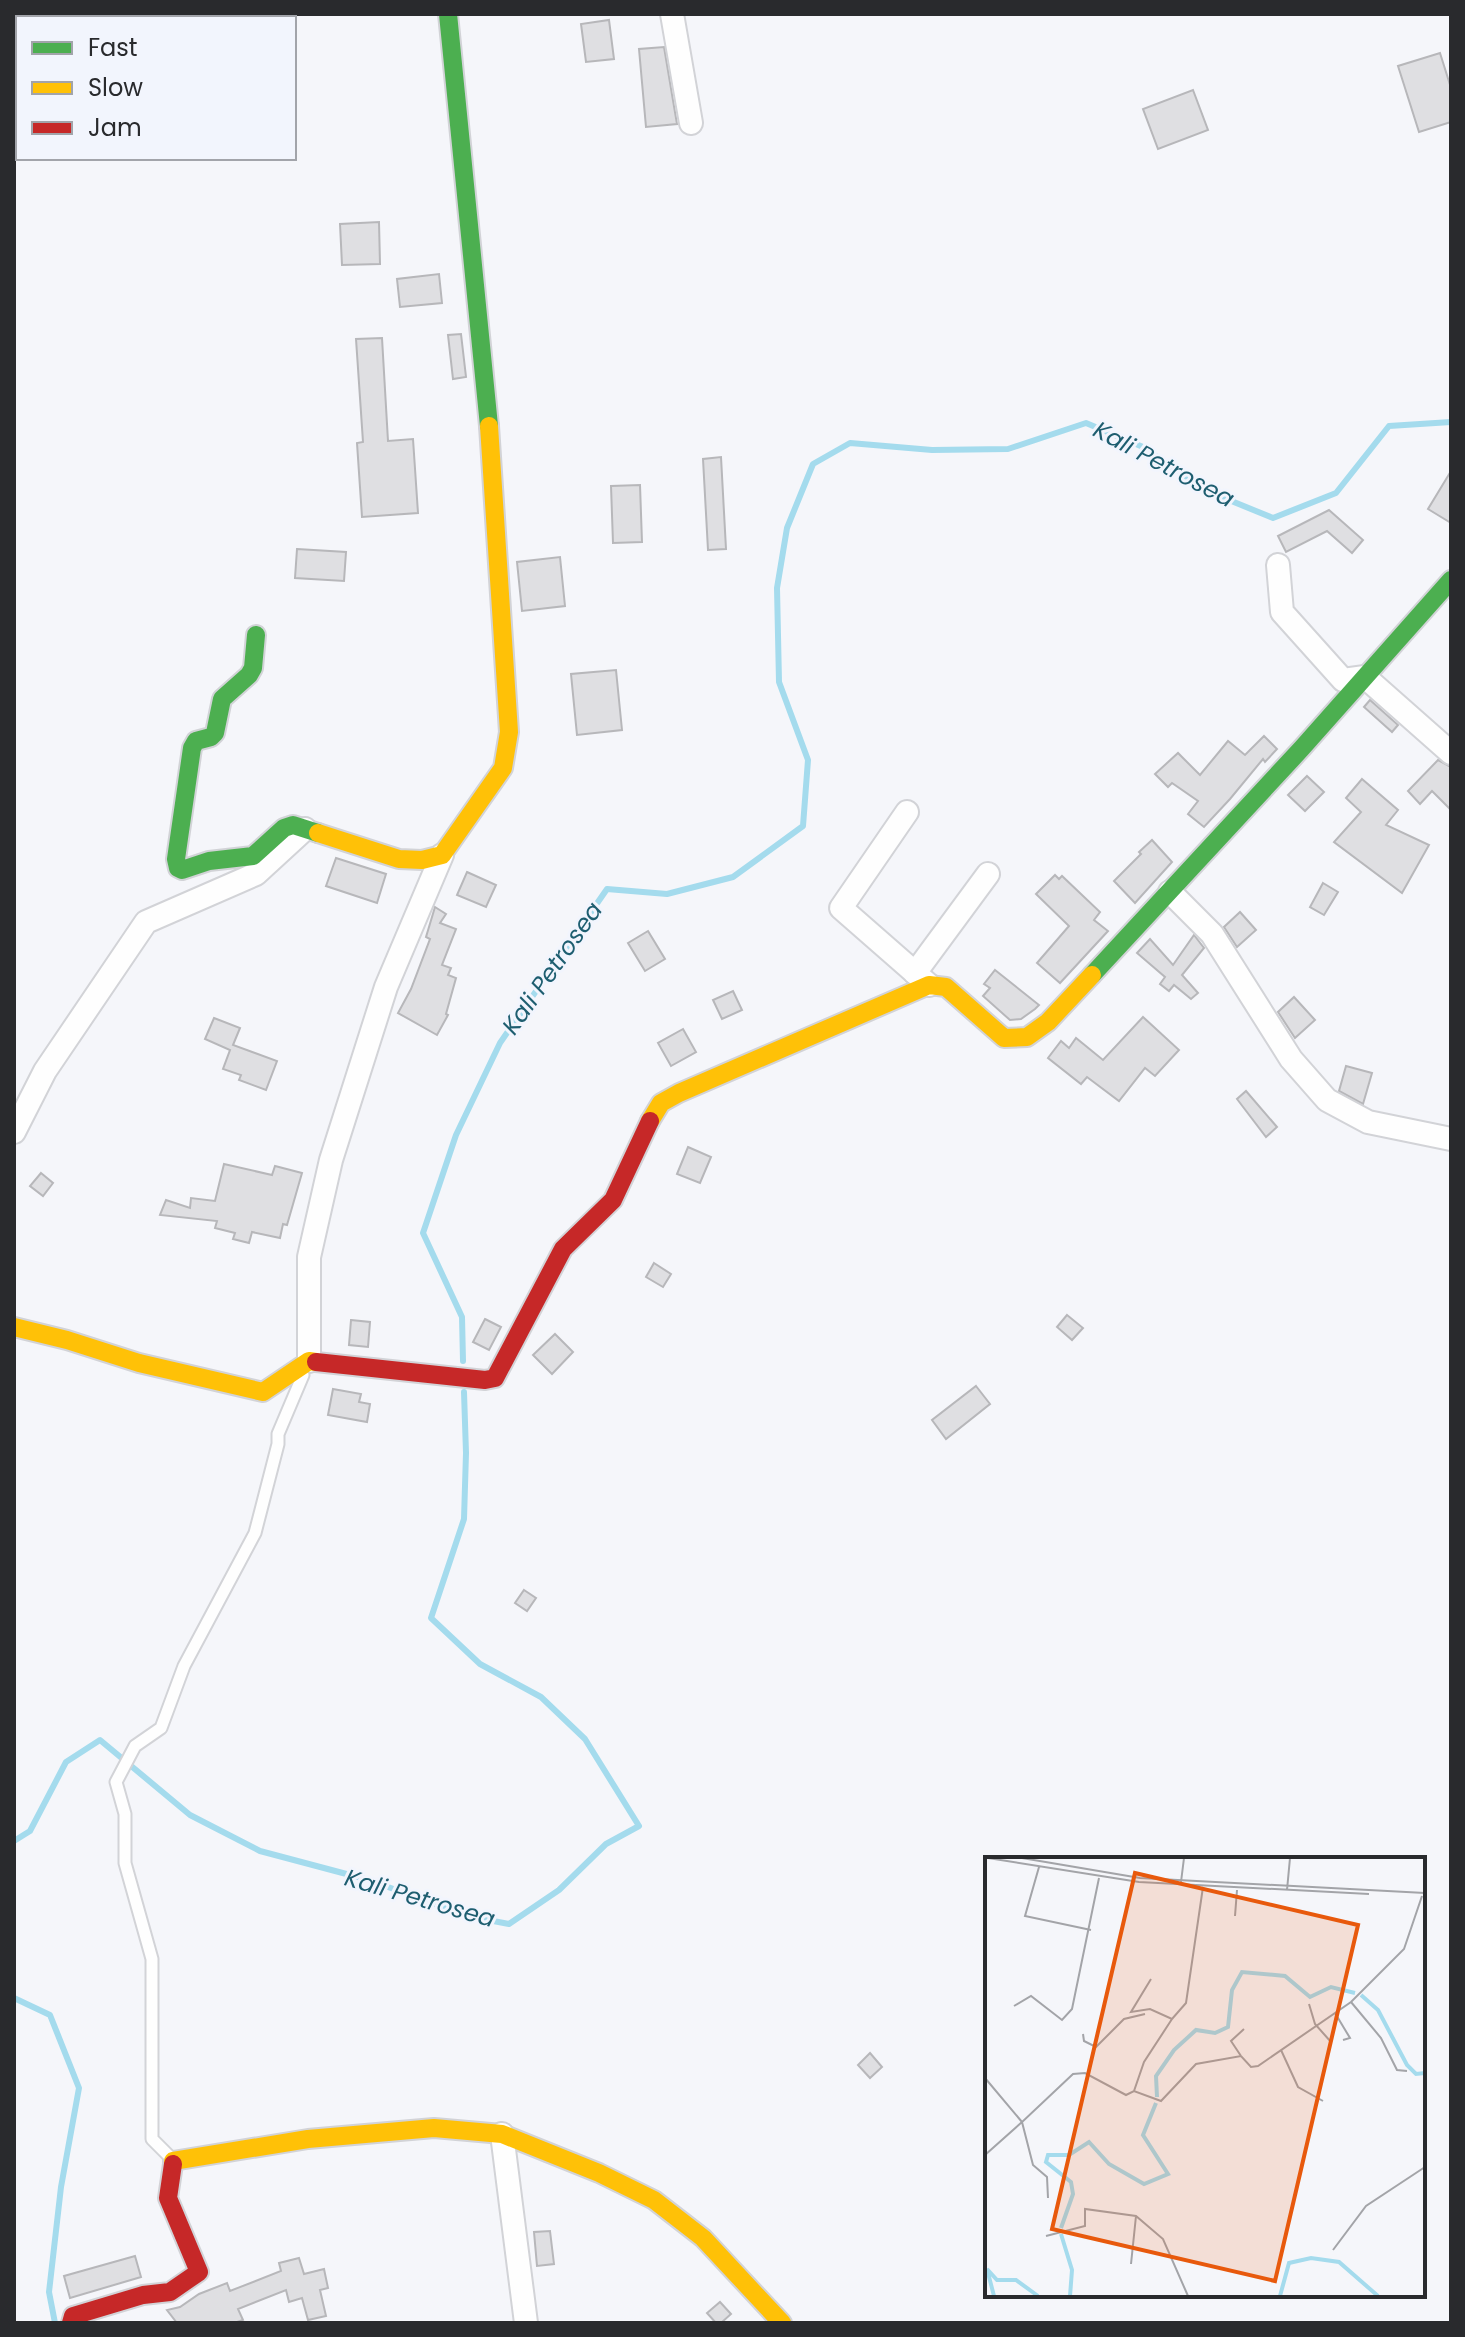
<svg xmlns="http://www.w3.org/2000/svg" width="1465" height="2337" font-family="Poppins,sans-serif">
<rect width="100%" height="100%" fill="#f5f6fa"/>
<g fill="none" stroke-linecap="round" stroke-linejoin="round">
<g stroke="#a4dbed" stroke-width="6">
<path d="M463,1361l-1,-44 -39,-84 33,-98 44,-92 107,-154 60,5 66,-17 70,-51 5,-66 -29,-78 -2,-94 10,-60 26,-64 37,-21 82,7 76,-1 78,-26 57,24 64,44 66,27 63,-25 53,-67 62,-4"/>
<path d="M14,1841l16,-10 36,-69 34,-22 90,75 70,36 109,29 98,36 42,8 50,-34 47,-46 33,-18 -54,-87 -44,-42 -61,-33 -49,-46 33,-99 2,-66 -2,-61"/>
<path d="M14,1998l36,17 29,73 -18,99 -12,105 6,31"/>
</g>
</g>
<g fill="#dfdfe2" stroke="#b7b7ba" stroke-width="2">
<path d="M609,20l5,39 -28,3 -5,-38z"/>
<path d="M664,47l13,77 -31,3 -7,-78z"/>
<path d="M1440,53l11,35v34l-32,10 -21,-66z"/>
<path d="M1193,90l15,40 -50,19 -15,-40z"/>
<path d="M379,222l1,42 -38,1 -2,-41z"/>
<path d="M439,274l3,29 -42,4 -3,-28z"/>
<path d="M461,334l5,43 -13,2 -5,-44z"/>
<path d="M382,338l6,103 25,-2 5,74 -56,4 -5,-74 6,-1 -7,-103z"/>
<path d="M721,457l5,92 -18,1 -5,-91z"/>
<path d="M1451,471v52l-23,-14z"/>
<path d="M640,485l2,57 -29,1 -2,-57z"/>
<path d="M1329,510l34,30 -11,13 -25,-22 -41,21 -8,-16z"/>
<path d="M297,549l49,3 -2,29 -49,-3z"/>
<path d="M560,557l5,49 -43,5 -5,-49z"/>
<path d="M616,670l6,60 -45,5 -6,-61z"/>
<path d="M1370,700l28,25 -6,7 -28,-25z"/>
<path d="M1264,736l13,13 -12,13 -2,-3 -33,40 -26,28 -16,-13 10,-13 -26,-18 -4,4 -13,-13 23,-21 22,22 28,-34 17,14z"/>
<path d="M1438,760l13,7v43l-19,-19 -12,13 -12,-13z"/>
<path d="M1307,776l17,16 -19,19 -17,-16z"/>
<path d="M1362,779l36,31 -12,15 43,20 -27,48 -68,-51 27,-30 -15,-14z"/>
<path d="M1152,840l20,22 -37,41 -21,-22 27,-27 -2,-2z"/>
<path d="M336,858l50,16 -9,29 -51,-17z"/>
<path d="M467,872l29,13 -10,22 -29,-12z"/>
<path d="M1055,875l4,4 3,-3 38,36 -6,8 14,11 -48,52 -23,-20 32,-37 -33,-32z"/>
<path d="M1323,883l15,9 -14,23 -14,-8z"/>
<path d="M435,907l11,7 -6,9 16,6 -14,36 9,3 -3,7 8,3 -10,36 2,1 -11,20 -39,-22 13,-24 19,-50 -4,-2z"/>
<path d="M1240,912l16,18 -19,17 -13,-20z"/>
<path d="M648,931l17,28 -20,12 -17,-28z"/>
<path d="M1194,935l10,13 -22,27 16,18 -7,6 -17,-14 -5,6 -9,-7 5,-7 -28,-24 13,-14 23,26z"/>
<path d="M995,970l44,35 -4,4 -14,10 -11,1 -27,-24 7,-8 -6,-4z"/>
<path d="M733,991l9,19 -20,9 -9,-19z"/>
<path d="M1294,997l21,23 -20,18 -17,-26z"/>
<path d="M1143,1017l36,33 -24,26 -10,-8 -26,33 -32,-24 -6,7 -33,-26 13,-17 8,7 7,-10 27,22z"/>
<path d="M214,1018l26,10 -7,17 44,16 -11,29 -27,-10 2,-5 -18,-6 7,-19 -25,-11z"/>
<path d="M683,1029l13,23 -25,14 -13,-23z"/>
<path d="M1346,1066l26,7 -9,31 -24,-13z"/>
<path d="M1246,1091l31,36 -11,10 -29,-38z"/>
<path d="M688,1147l23,10 -11,26 -23,-9z"/>
<path d="M224,1164l48,11 3,-9 27,7 -15,52 -4,-1 -3,14 -28,-6 -3,11 -16,-4 2,-6 -20,-5 2,-7 -57,-6 6,-15 24,8 1,-10 24,3z"/>
<path d="M41,1173l12,10 -10,13 -13,-10z"/>
<path d="M654,1263l17,11 -8,13 -17,-10z"/>
<path d="M1067,1315l16,13 -11,12 -15,-13z"/>
<path d="M485,1319l16,8 -12,23 -16,-8z"/>
<path d="M351,1320l19,2 -2,25 -19,-2z"/>
<path d="M555,1334l18,18 -21,22 -19,-19z"/>
<path d="M976,1386l14,18 -44,35 -14,-19z"/>
<path d="M333,1389l28,5 -2,8 11,2 -3,18 -39,-7z"/>
<path d="M524,1590l12,8 -9,13 -12,-8z"/>
<path d="M870,2053l12,14 -12,11 -12,-13z"/>
<path d="M550,2231l4,33 -17,2 -3,-34z"/>
<path d="M135,2256l6,21 -71,21 -6,-22z"/>
<path d="M299,2258l5,16 20,-5 4,19 -8,2 6,26 -18,4 -6,-22 -13,4 -3,-12 -48,19 5,11 -9,3h-57l-10,-13 13,-3 19,-13 28,-11 3,8 51,-20 -2,-8z"/>
<path d="M720,2302l11,12 -10,9h-5l-9,-10z"/>
</g>
<g fill="none" stroke-linecap="round" stroke-linejoin="round">
<g stroke="#d2d3d7" stroke-width="15">
<path id="lane" d="M173,2160l-21,-21v-180l-27,-96v-49l-9,-32 19,-36 26,-18 23,-62 71,-133 23,-89v-10l25,-59"/>
</g>
<g stroke="#d2d3d7" stroke-width="26">
<g id="street">
<path d="M672,14l19,109"/>
<path d="M1278,565l4,47 61,68 22,-3 86,76"/>
<path d="M907,812l-66,96 88,77"/>
<path d="M1170,892l42,42 79,125 36,41 41,22 83,17"/>
<path d="M915,973l73,-99"/>
<path d="M14,1132l31,-61 101,-149 110,-48 49,-45"/>
<path d="M309,1361v-104l22,-97 55,-173 56,-132"/>
<path d="M502,2134l24,189"/>
</g>
</g>
<g stroke="#d2d3d7" stroke-width="22">
<g id="fast">
<path d="M448,14l41,412"/>
<path d="M69,18l26,-4"/>
<path d="M240,18l26,-4"/>
<path d="M14,25h4"/>
<path d="M256,635l-3,33 -4,7 -27,24 -7,34 -4,4 -15,4 -4,7 -16,111 2,9 4,2 27,-9 44,-5 31,-28 9,-3 25,8"/>
<path d="M1092,975l210,-227 149,-168"/>
</g>
</g>
<g stroke="#d2d3d7" stroke-width="22">
<g id="slow">
<path d="M14,52l4,-1"/>
<path d="M318,833l81,26 23,1 20,-5 61,-87 6,-36 -20,-306"/>
<path d="M650,1121l11,-18 18,-10 250,-108 17,2 58,51 23,-1 21,-15 44,-47"/>
<path d="M14,1327l53,13 72,23 124,29 46,-31 7,1"/>
<path d="M173,2164v-3l135,-22 126,-11 68,6 97,39 55,27 49,38 79,85"/>
</g>
</g>
<g stroke="#d2d3d7" stroke-width="22">
<g id="jam">
<path d="M316,1362l169,18 10,-2 68,-129 50,-49 37,-79"/>
<path d="M71,2323l2,-7 70,-21 27,-3 29,-20 -31,-74 5,-34"/>
</g>
</g>
<use href="#lane" stroke="#fefefe" stroke-width="11"/>
<use href="#street" stroke="#fefefe" stroke-width="22"/>
<use href="#fast" stroke="#4caf50" stroke-width="18"/>
<use href="#slow" stroke="#ffc107" stroke-width="18"/>
<use href="#jam" stroke="#c62828" stroke-width="18"/>
</g>
<g text-anchor="middle" dominant-baseline="central" stroke-width="6" stroke-linejoin="round" paint-order="stroke">
<g font-size="24" font-style="italic" fill="#1e5e70" stroke="#f2f5fd">
<text transform="translate(1164 464) rotate(28)">Kali Petrosea</text>
<text transform="translate(552 968) rotate(-55)">Kali Petrosea</text>
<text transform="translate(420 1898) rotate(16)">Kali Petrosea</text>
</g>
</g>
<g transform="translate(985 1857)">
<rect width="440" height="440" fill="#f5f6fa"/>
<path fill="none" stroke="#a4dbed" stroke-width="4" d="M376,138l17,15 29,55 9,9 9,-1M172,240l-1,-21 18,-26 22,-20 19,3 13,-6 4,-37 10,-18 43,4 25,21 21,-10 24,6M76,371l12,-34 -2,-12 -25,-20 2,-7h21l20,-13 20,22 35,20 24,-10 -25,-39 13,-32M76,377l11,36 -2,26M9,439l-7,-27 10,11h19l22,16M295,439l9,-33 22,-5 28,4 39,34"/>
<path fill="none" stroke="#a3a4a8" stroke-width="2" d="M3,1l151,24 230,12M37,1l118,20 285,15M54,10l-14,49 66,14M196,25l3,-24M302,33l3,-32M250,59l2,-26M166,122l-20,33 19,-3 22,10 14,-16 17,-116M366,145l30,36 16,32 10,1M324,147l6,20 16,18M29,149l17,-10 31,24 10,-11 27,-131M350,156l15,25 -7,2M98,177l1,7 12,6 28,-28 21,-5M296,193l17,37 25,14M256,199l-10,-15 13,-12M0,221l37,44 -37,33M149,234l10,-29 28,-43M63,341l-1,-21 -14,-12 -11,-43 51,-48 12,-1 41,22 8,-4 27,10 35,-37 45,-8 10,11 7,-1 93,-64 53,-53 18,-53M61,379l39,-10v-17l51,7 27,23 25,57M348,393l33,-44 59,-39M146,407l5,-48"/>
<path fill="#e8590c" fill-opacity="0.15" stroke="#e8590c" stroke-width="4" d="M150,16l223,52 -83,356 -223,-52z"/>
<rect width="440" height="440" fill="none" stroke="#292a2d" stroke-width="4"/>
</g>
<rect width="1465" height="2337" fill="none" stroke="#292a2d" stroke-width="32"/>
<rect x="16" y="16" width="280" height="144" fill="#f2f5fd" stroke="#a2a4aa" stroke-width="2"/>
<rect x="32" y="42" width="40" height="12" fill="#4caf50" stroke="#a2a4aa" stroke-width="2"/>
<text x="88" y="56" font-size="24" fill="#292a2d">Fast</text>
<rect x="32" y="82" width="40" height="12" fill="#ffc107" stroke="#a2a4aa" stroke-width="2"/>
<text x="88" y="96" font-size="24" fill="#292a2d">Slow</text>
<rect x="32" y="122" width="40" height="12" fill="#c62828" stroke="#a2a4aa" stroke-width="2"/>
<text x="88" y="136" font-size="24" fill="#292a2d">Jam</text>
</svg>
